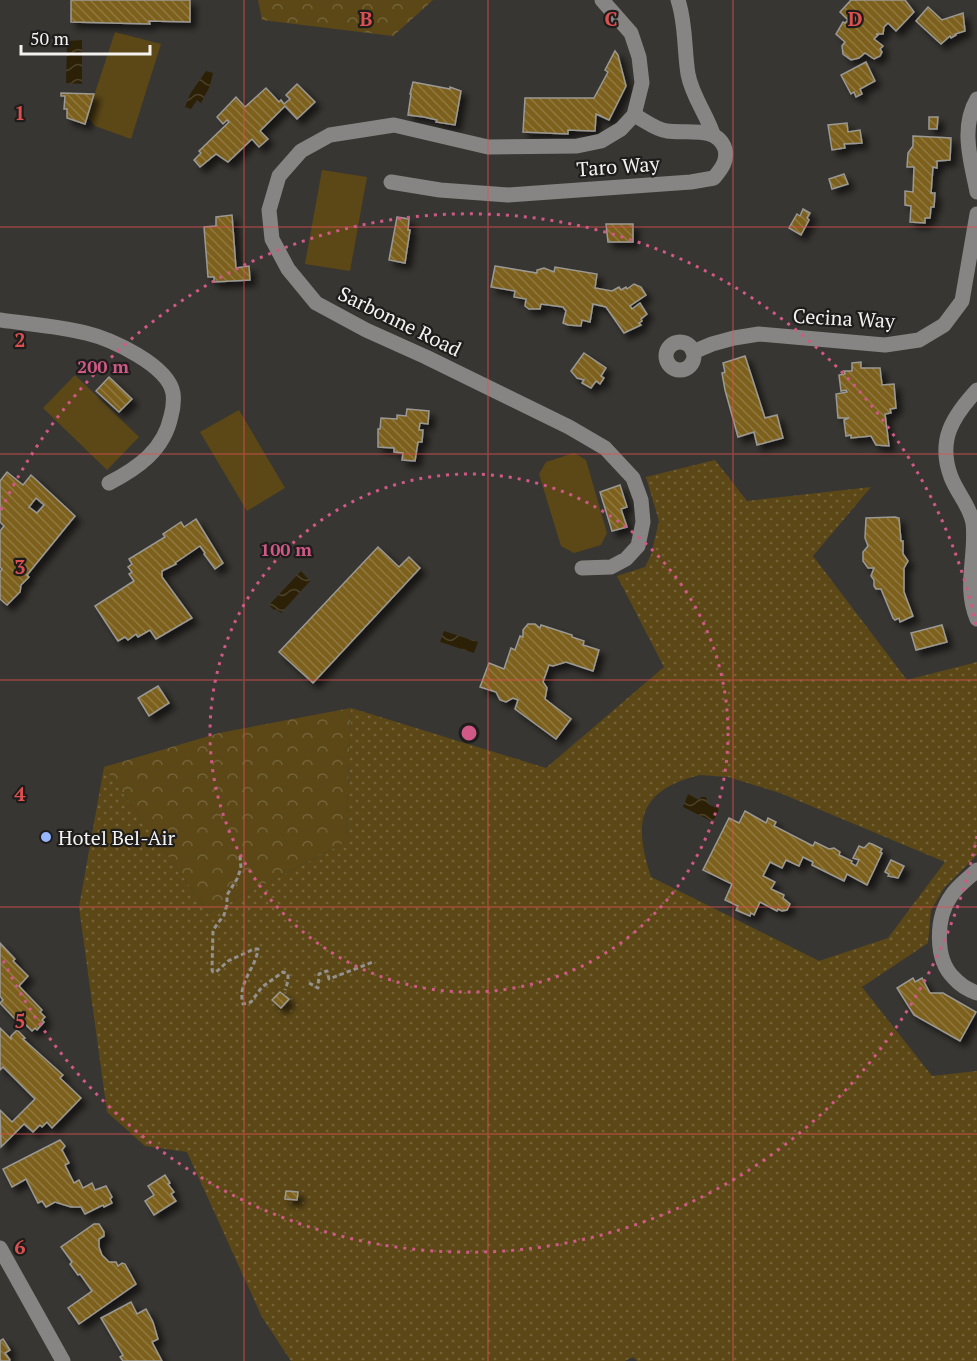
<svg xmlns="http://www.w3.org/2000/svg" width="977" height="1361" font-family="'PT Serif',serif">
<defs>
<pattern id="green-dots" width="8" height="8" patternUnits="userSpaceOnUse" patternTransform="scale(1.5)"><rect width="8" height="8" fill="#5c4817"/><path d="M2 2h.1M6 6h.1" fill="none" stroke="#746339" stroke-width="1.8" stroke-linecap="round"/></pattern>
<pattern id="forest-crowns" width="20" height="18" patternUnits="userSpaceOnUse" patternTransform="scale(1.5)"><rect width="20" height="18" fill="#5c4817"/><path d="M2 6a3 3 0 1 1 6 0M12 15a3 3 0 1 1 6 0" fill="none" stroke="#746339"/></pattern>
<pattern id="water-waves" width="16" height="10" patternUnits="userSpaceOnUse" patternTransform="scale(1.5)"><rect width="16" height="10" fill="#2c2106"/><path d="M0 5q4-4 8 0t8 0" fill="none" stroke="#4b422b"/></pattern>
<pattern id="building-back-hatch" width="6" height="6" patternUnits="userSpaceOnUse" patternTransform="scale(1.5)"><rect width="6" height="6" fill="#7c611f"/><path d="M-1 5l2 2M0 0l6 6M5-1l2 2" fill="none" stroke="#8f7840"/></pattern>
<filter id="shadow"><feDropShadow dx="5.5" dy="5.5" stdDeviation="3" flood-color="#0009"/></filter>
</defs>
<rect width="100%" height="100%" fill="#383632"/>
<path fill="url(#green-dots)" fill-rule="evenodd" d="M715,460l32,41 124,-14 -58,69 94,124 70,-18v193l-33,33 -13,22 -3,33 -66,44 70,89 45,-5v290h-340l-4,-4 -8,4h-334l-29,-44 -75,-165 -42,-6 -38,-34 -28,-205 25,-140 105,146 137,-71 5,-134 195,60 118,-101 -47,-91 28,-9 6,-12 8,-34 -13,-44zM700,775l28,2 52,16 165,69 -57,76 -69,23 -168,-84c-18,-55 -13,-87 49,-102z"/>
<g fill="url(#forest-crowns)">
<path d="M258,0h175l-40,36 -131,-16z"/>
<path d="M351,708l-5,134 -137,71 -105,-146 115,-34z"/>
</g>
<g fill="#5c4817">
<path d="M115,32l46,12 -30,95 -36,-13 -8,-9z"/>
<path d="M322,170l45,7 -17,94 -45,-7z"/>
<path d="M75,375l64,62 -32,33 -64,-62z"/>
<path d="M239,410l46,78 -38,23 -47,-79z"/>
<path d="M574,453l12,7 21,73 -6,12 -27,8 -13,-7 -22,-72 7,-12z"/>
</g>
<g fill="url(#water-waves)">
<path d="M82,40v44l-16,-1 1,-42z"/>
<path d="M206,71l7,2 -3,13 -9,17 -4,-3 -6,9 -6,-2 5,-13z"/>
<path d="M301,571l9,10 -29,32 -5,-4 -2,1 -5,-5z"/>
<path d="M444,631l34,11 -4,11 -34,-11z"/>
<path d="M688,794l11,6 2,-3h5l2,7 11,5 -6,13 -30,-15z"/>
</g>
<g fill="url(#building-back-hatch)" stroke="#9b9994" stroke-width="1.5" fill-rule="evenodd" filter="url(#shadow)">
<path d="M71,0h119v22l-41,-1 1,3 -79,-2z"/>
<path d="M851,0h54l9,12 -18,19 -8,-8 -4,4 -1,7h-7l2,1 -4,4 9,7 -3,3 2,3 -2,4 -6,3 -9,-6 -6,5 -8,2 -8,-6 -1,-8 3,-4 -9,-8 7,-12 2,1 3,-3 -8,-8z"/>
<path d="M928,7l14,13 21,-7 2,18 -10,3 1,1 -5,3 -1,-2 -9,8 -25,-23z"/>
<path d="M615,51l3,4 8,31 -17,34 -13,-6 -1,17h-2l-25,-1v4l-45,-2 2,-34h69l14,-26 -3,-2z"/>
<path d="M866,62l9,19 -15,8 2,5 -6,3 -2,-5 -3,2 -10,-19z"/>
<path d="M413,82l37,7v-2l11,4 -6,34 -19,-3 1,-2 -13,-3 -16,-2 3,-21h-1z"/>
<path d="M297,84l18,18 -18,17 -12,-13 -25,25 8,8 -9,8 -7,-8 -24,23 -12,-8 -16,13 -6,-7 7,-7 -2,-2 30,-29 -2,-2 -4,4 -6,-7 19,-20 9,10 21,-19 13,14 2,-2 3,4 6,-5 -4,-4z"/>
<path d="M61,93l33,1 -9,30 -18,-6v-9h-3l1,-13h-4z"/>
<path d="M929,117h9l-1,12h-8z"/>
<path d="M847,123l1,9 12,-2 2,13 -18,1 1,4 -13,2 -4,-25z"/>
<path d="M913,136l38,2 -1,22 -13,1v7l-4,-1 -2,26h4l-1,14h-3l-1,11h-5v5l-15,-1 1,-16 -6,-1v-14l8,1 1,-25h-7l1,-14 5,-7z"/>
<path d="M844,174l4,10 -16,5 -3,-10z"/>
<path d="M803,209l7,4 -3,5 2,2 -8,15 -12,-7 8,-14 3,2z"/>
<path d="M232,215l4,53 13,-2 1,14 -36,2v-5h-6l-4,-50 12,-1v-9z"/>
<path d="M397,217l12,2 -1,11h2l-5,33 -16,-3z"/>
<path d="M606,224h27v18h-25z"/>
<path d="M495,266l42,7v-3l7,-2 10,4 1,-5 42,7 -2,14 17,3 7,-4 2,3 5,-3 1,2 7,-5 7,3 5,8 -16,11 2,3 8,-6 7,11 -6,5 1,2 -3,2 2,2 -17,8 -18,-26 -13,-3 -3,18 -8,-2 -1,6 -13,-1 -5,-2 3,-12 -3,-4 -22,-3 -1,5h-11l-4,-3 1,-7 -12,-2 1,-6 -24,-4z"/>
<path d="M584,353l22,15 -5,8 3,2 -4,6 -4,-3 -5,7 -9,-5 2,-3 -7,-2 -6,-7z"/>
<path d="M745,356l20,62 12,-3 6,23 -26,7 -3,-13 -16,5 -13,-47 -3,-17 3,-1 -2,-9z"/>
<path d="M861,362v6h19l2,17 12,-1 2,24 -6,1 1,4 -6,1 4,32 -13,-1 -5,-9 -20,2v-3l-5,1 -2,-16 5,-2h-11l-2,-24 11,-2 -1,-2 -5,1 -2,-16 6,-1 -1,-3h8v-8z"/>
<path d="M109,377l23,22 -13,13 -23,-21z"/>
<path d="M407,409l22,2 -1,13 -8,-1 -1,7h4l-1,12h-4l-3,19 -13,-1 1,-7 -9,-1v-4l-16,-1v-18h2l1,-11 16,1v-4l9,1z"/>
<path d="M7,472l16,13 8,-10 44,41 -48,59 2,2 -8,8 -1,7 -13,13 -7,-6v-27l2,-3 -2,-2v-36l4,-5 -4,-4v-41zM36,498l8,7 -7,8 -8,-6z"/>
<path d="M620,485l7,22 -6,2 6,18 -15,4 -12,-39z"/>
<path d="M895,517l4,1 2,23h2v13l5,7 -4,7v24l9,24 -13,6 -1,-4 -4,2 -2,-2 -12,-29h-5l-2,-3v-6l-3,-4 3,-8h-6l-5,-7v-9l5,-6 -3,-8 1,-20z"/>
<path d="M196,519l27,44 -8,6 -11,-15 1,-1 -5,-7 -25,17 1,1 -14,7v6l30,41 -36,21 -6,-9 -12,7 -2,-3 -8,6 -3,-3 -7,4 -23,-35 39,-25 -5,-7 3,-2 -4,-5 4,-3 -3,-5 36,-22 -2,-3 18,-12 3,5z"/>
<path d="M378,547l21,20 10,-10 11,11 -107,115 -34,-31z"/>
<path d="M528,624h7l5,4 1,-3 31,10v2l12,4 -1,4 16,5 -6,21 -27,-9 -13,4 -4,-1 -6,17 4,6 -2,11 26,20 -15,20 -41,-30 3,-9 -5,-2 -7,4 -6,-2 -4,-8 -16,-5 9,-24 15,6 7,-21 4,2 5,-14 3,1v-7z"/>
<path d="M942,625l5,17 -31,8 -5,-17z"/>
<path d="M158,686l11,17 -20,13 -11,-18z"/>
<path d="M745,811l21,12 2,-5 8,4 -2,4 39,20 2,-4 14,7 5,-1 6,4 -1,3 13,6 -1,2 5,3 3,-6 -6,-2 6,-12 5,2 5,-5 3,1 10,5 -2,3 2,1 -15,32 -20,-11 -3,7 -32,-16 1,-3 -10,-5 -4,9 -13,-6 -4,8 -12,-6 -7,14 12,6 -4,7 13,6 -1,3 7,6 -3,6 -5,1 -4,-2 -1,2 -17,-9 -6,13 -3,-2 -1,3 -14,-6 2,-4 -13,-6 7,-16 -29,-14 26,-52 10,5z"/>
<path d="M891,860l13,6 -6,12 -10,-2 1,-2 -4,-2z"/>
<path d="M0,943l15,16 -2,2 15,15 -9,10 23,24 -2,2 5,5 -3,3 2,2 -7,8 -2,-2 -3,3 -15,-15 -2,3 -15,-16 3,-3 -3,-4z"/>
<path d="M913,978l2,4 7,-4 8,15h13l33,19 -16,29 -46,-26 -17,-27z"/>
<path d="M280,992l9,7 -8,9 -9,-8z"/>
<path d="M0,1028l11,11v-3l6,-6 8,8 -2,1 40,36 -3,3 21,20 -29,30 -5,-6 -5,5 -2,-2 -7,7 -9,-8 -23,23 -1,-37 12,12 23,-23 -32,-32 -3,3z"/>
<path d="M60,1140l5,6 -3,4 7,13 -4,2 9,18 5,-3 4,8 9,-5 3,7 11,-4 6,11 -2,2 2,4 -8,4 -1,-2 -18,9 -4,-7h-10l-16,-5 -9,5 -4,-6 -4,2 -12,-24 -14,8 -9,-18z"/>
<path d="M165,1175l5,8 -2,1 6,8 -3,2 5,7 -22,14 -9,-14 9,-6 -6,-9z"/>
<path d="M286,1191l12,1 -1,8 -12,-1z"/>
<path d="M94,1224h5l5,8v4l-5,3v8l3,8 7,7h7l2,4 4,-3 3,1 11,20 -57,40 -11,-16 24,-17 -12,-17 -2,1 -8,-11 2,-2 -11,-15z"/>
<path d="M131,1302l6,12 9,-5 7,13 5,17 -6,3 10,19h-39l-3,-4 3,-2 -22,-37z"/>
<path d="M3,1339l7,11 -5,3 5,7 -1,1h-9v-20z"/>
</g>
<g fill="none" stroke-linecap="round" stroke-linejoin="round">
<g stroke="#94928f" stroke-width="3" stroke-dasharray="4.5 3" stroke-linecap="butt">
<path d="M240,856l1,12 -4,11 -10,16v10l-3,10 -11,15 -1,40 1,2h3l12,-11 26,-12h4c-2,19 -21,34 -15,55l8,-2 11,-15 21,-15 5,2v7l-3,9"/>
<path d="M309,983l9,5 1,-14 8,-3 2,8 44,-17"/>
</g>
<g stroke="#868583" stroke-width="15">
<path d="M678,0c8,24 6,49 10,74 4,22 18,39 25,60"/>
<path d="M977,99c-17,29 -6,62 0,93"/>
<path d="M391,182l49,8 68,5 183,-13 23,-4c7,-9 14,-17 11,-29 -8,-24 -38,-15 -58,-18 -11,-1 -23,-11 -33,-16"/>
<path d="M0,320c28,4 58,6 86,13 25,6 82,32 87,60 1,8 0,16 -2,23 -7,34 -33,52 -62,67"/>
<circle cx="680" cy="356" r="14"/>
<path d="M693,352l19,-8 22,-6 25,-4 126,11 34,-5 25,-15 18,-24 15,-87"/>
<path d="M977,390c-24,26 -40,50 -26,87 6,16 19,29 22,46 4,32 -10,63 4,96"/>
<path d="M582,568l29,-1 15,-8 12,-13 5,-24 -2,-22 -8,-22 -28,-30 -36,-21 -143,-70 -60,-27 -50,-27 -28,-34 -16,-30 -3,-29 10,-34 22,-25 29,-16 64,-10 94,22 89,-1 24,-5 20,-12 13,-14 8,-32 -3,-26 -8,-24 -29,-33"/>
<path d="M977,870c-8,8 -20,16 -26,26 -15,21 -17,63 3,82 6,7 15,12 23,15"/>
<path d="M0,1248l63,113"/>
</g>
</g>
<path fill="none" stroke="#dc5050" stroke-width="1.5" stroke-opacity="0.55" d="M244,0v1361M488,0v1361M733,0v1361M0,227h977M0,454h977M0,680h977M0,907h977M0,1134h977"/>
<g fill="none" stroke="#d15987" stroke-width="3" stroke-dasharray="3 6">
<circle cx="469" cy="733" r="259"/>
<path d="M977 836A518 518 0 0 1 1 956M1 510A518 518 0 0 1 977 630"/>
</g>
<circle fill="#96b6fd" stroke="#1e1d1c" stroke-width="2" cx="46" cy="837" r="6"/>
<g text-anchor="middle" dominant-baseline="central" stroke-width="4.5" stroke-linejoin="round" paint-order="stroke">
<g font-size="20" fill="#f3f2ef" stroke="#1e1d1c">
<text transform="translate(618 166) rotate(-4)">Taro Way</text>
<text transform="translate(844 318) rotate(3)">Cecina Way</text>
<text transform="translate(400 321) rotate(26)">Sarbonne Road</text>
</g>
<g font-size="20" fill="#f3f2ef" stroke="#1e1d1c" text-anchor="start">
<text x="58" y="837">Hotel Bel-Air</text>
</g>
</g>
<g font-size="20" text-anchor="middle" font-weight="bold" fill="#dc5050" stroke="#1e1d1c" stroke-width="4.5" stroke-linejoin="round" paint-order="stroke">
<text x="366" y="26">B</text>
<text x="611" y="26">C</text>
<text x="855" y="26">D</text>
<text x="20" y="120">1</text>
<text x="20" y="347">2</text>
<text x="20" y="574">3</text>
<text x="20" y="801">4</text>
<text x="20" y="1028">5</text>
<text x="20" y="1254">6</text>
</g>
<circle cx="469" cy="733" r="9" fill="#d15987" stroke="#1e1d1c" stroke-width="3"/>
<g font-size="18" text-anchor="middle" font-weight="bold" fill="#d15987" stroke="#1e1d1c" stroke-width="4.5" stroke-linejoin="round" paint-order="stroke">
<text x="103" y="373">200 m</text>
<text x="286" y="556">100 m</text>
</g>
<path d="M21 45v9h129v-9" fill="none" stroke="#f3f2ef" stroke-width="3"/>
<text x="30" y="45" font-size="18" fill="#f3f2ef" stroke="#1e1d1c" stroke-width="4.5" paint-order="stroke">50 m</text>
</svg>
